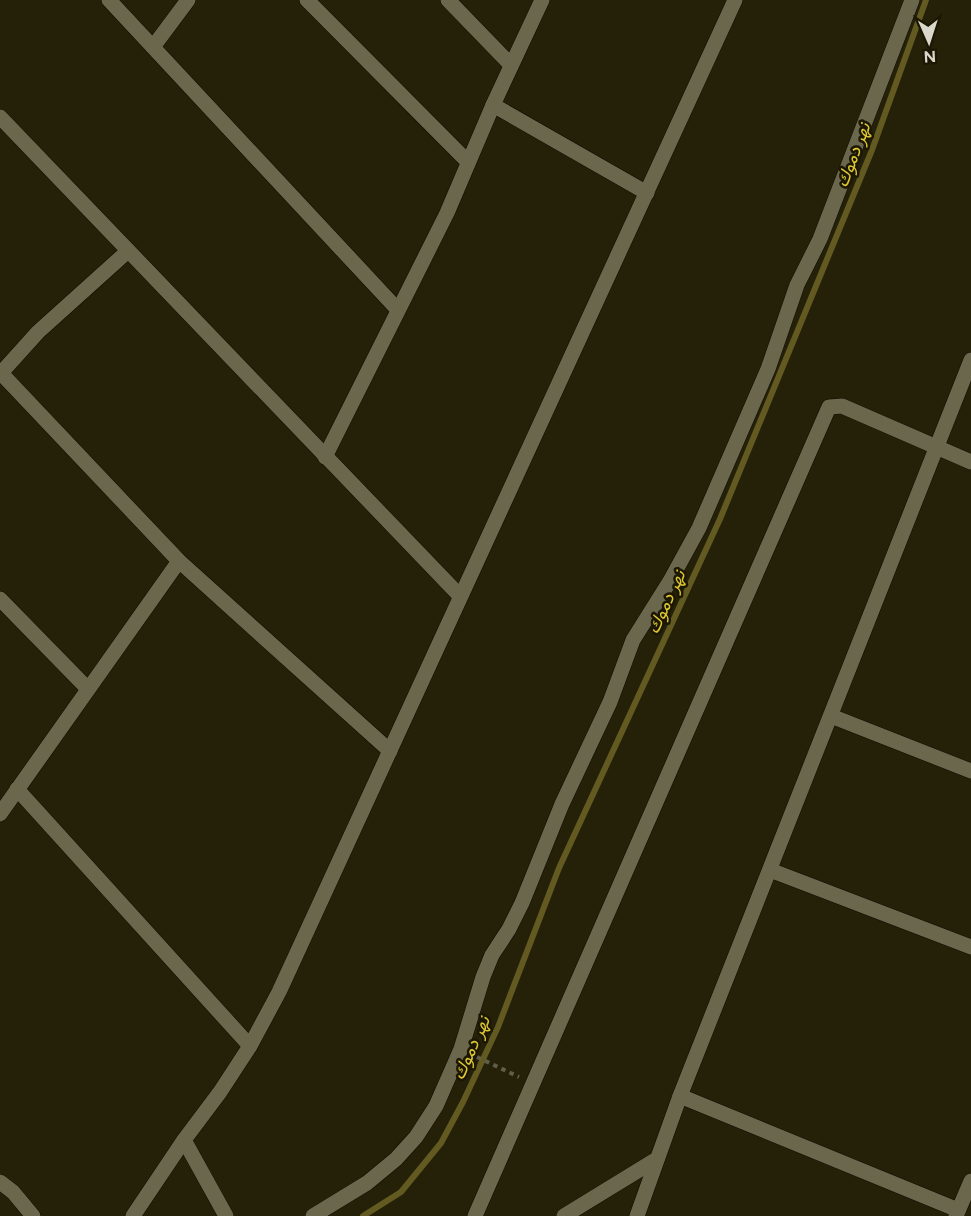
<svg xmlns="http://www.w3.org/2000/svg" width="971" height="1216" font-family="Figtree,Vazirmatn,sans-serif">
<rect width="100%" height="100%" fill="#252109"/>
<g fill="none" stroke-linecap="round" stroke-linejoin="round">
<path stroke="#635a22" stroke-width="6" d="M363,1216l38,-24 40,-49 22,-41 35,-75 61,-159 161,-349 152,-369 54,-150"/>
<g stroke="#0e0a00" stroke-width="16">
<g id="street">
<path d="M109,0l289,310"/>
<path d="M307,0l160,161"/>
<path d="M448,0l63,65"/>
<path d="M153,47l35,-47"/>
<path d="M493,105l154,88"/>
<path d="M0,117l460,479"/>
<path d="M0,372l179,189 211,190"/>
<path d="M1,373l37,-41 90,-81"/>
<path d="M325,457l122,-244 46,-108 49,-105"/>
<path d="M0,599l87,89"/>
<path d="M831,716l140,55"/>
<path d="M17,789l233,257"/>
<path d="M0,814l179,-253"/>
<path d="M770,870l201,77"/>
<path d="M680,1096l278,114"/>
<path d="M184,1140l42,76"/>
<path d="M0,1182l13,10 20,24"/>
<path d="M133,1216l51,-76 36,-48 30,-46 29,-54 456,-992"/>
<path d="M313,1216l54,-33 29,-24 20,-22 20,-31 25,-57 22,-72 9,-22 17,-26 13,-26 40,-99 48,-102 23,-62 37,-59 29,-53 69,-159 29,-84 23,-46 92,-239"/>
<path d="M475,1216l354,-809 13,-1 129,56"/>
<path d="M564,1216l93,-57"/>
<path d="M637,1216l43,-120 291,-736"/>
<path d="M956,1216l15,-35"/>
</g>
</g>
<path stroke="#605d48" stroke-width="4" stroke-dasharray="4.5 4.5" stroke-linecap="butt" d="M477,1057l42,20"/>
<use href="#street" stroke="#6a674d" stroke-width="15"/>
</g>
<g text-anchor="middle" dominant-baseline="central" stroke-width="5" stroke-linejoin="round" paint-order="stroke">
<g font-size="18" font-style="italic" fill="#dcc633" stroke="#1b1702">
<text transform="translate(853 155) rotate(-69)">نهر دموك</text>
<text transform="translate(666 602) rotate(-65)">نهر دموك</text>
<text transform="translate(471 1048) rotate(-66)">نهر دموك</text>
</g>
</g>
<g transform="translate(929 42) rotate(177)" stroke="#1b1702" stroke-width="4.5" paint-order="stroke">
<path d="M0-4.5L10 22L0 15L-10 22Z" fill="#dad8ca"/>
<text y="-9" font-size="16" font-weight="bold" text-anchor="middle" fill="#dad8ca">N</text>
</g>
</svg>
